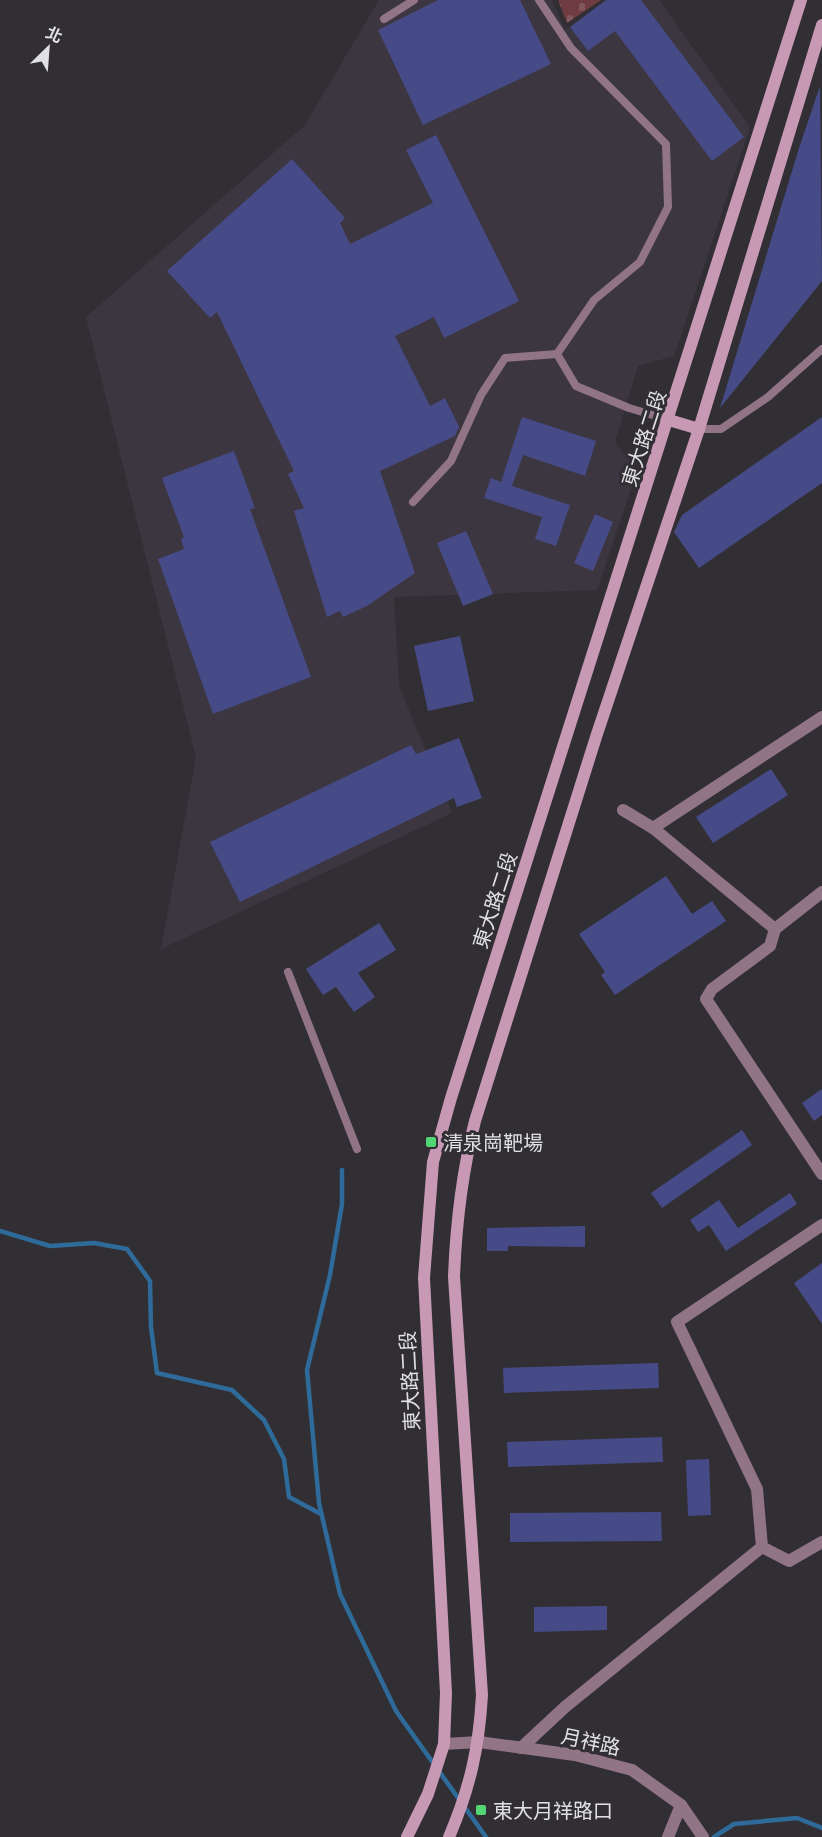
<svg xmlns="http://www.w3.org/2000/svg" width="822" height="1837" font-family="'Exo 2','Noto Sans TC',sans-serif">
<defs>
<pattern id="cemetery-stones" width="16" height="16" patternUnits="userSpaceOnUse" patternTransform="scale(1.5)"><rect width="16" height="16" fill="#6f3c41"/><path d="M2 7V4a2 2 0 0 1 4 0v3zM10 15v-3a2 2 0 0 1 4 0v3z" fill="#83585c"/></pattern>
</defs>
<rect width="100%" height="100%" fill="#322f34"/>
<path fill="#3c3640" d="M379,0h173l13,30 45,-30h49l91,127 -76,229 -36,10 -23,76 22,28 -40,120 -203,7 5,89 53,127 -291,136 35,-192 -110,-440 218,-191z"/>
<path fill="url(#cemetery-stones)" d="M558,0h43l-34,23z"/>
<g fill="none" stroke-linecap="round" stroke-linejoin="round">
<g stroke="#2f6b9a" stroke-width="4.5">
<path d="M342,1170v34l-12,71 -23,95 12,133 21,91 56,117 90,126"/>
<path d="M0,1231l50,15 44,-3 33,6 23,32 1,46 6,46 75,17 32,30 20,39 5,38 32,17"/>
<path d="M714,1837l20,-13 63,-6 25,10"/>
</g>
</g>
<g fill="#464b87">
<path d="M438,0h82l31,64 -128,61 -45,-95z"/>
<path d="M606,0h35l103,137 -32,24 -97,-130 -27,20 -18,-24z"/>
<path d="M820,86l2,195 -102,127 79,-260z"/>
<path d="M436,135l83,166 -75,37 -10,-21 -39,19 35,70 15,-8 14,29 -4,9 -75,35 35,102 -48,33 -24,11 -3,-6 -13,6 -33,-106 10,-3 -16,-34 6,-3 -77,-159 -7,6 -43,-47 125,-112 53,59 -5,5 10,21 83,-41 -27,-53z"/>
<path d="M522,417l74,24 -11,35 -62,-21 -11,31 58,19 -14,41 -21,-7 7,-22 -58,-19 7,-20 10,4z"/>
<path d="M822,417v66l-123,85 -25,-36 8,-17z"/>
<path d="M234,451l21,57 -5,1 61,168 -98,37 -55,-155 26,-10 -3,-10 3,-2 -22,-59z"/>
<path d="M595,514l18,8 -20,49 -19,-8z"/>
<path d="M466,531l27,63 -30,12 -26,-63z"/>
<path d="M460,636l14,65 -46,10 -14,-65z"/>
<path d="M459,738l23,60 -25,9 -3,-9 -214,104 -30,-60 201,-97 5,9z"/>
<path d="M771,769l17,26 -75,48 -17,-26z"/>
<path d="M666,876l26,38 20,-13 14,20 -111,74 -14,-20 4,-3 -26,-38z"/>
<path d="M379,923l17,27 -38,23 17,24 -21,15 -18,-25 -13,8 -17,-26z"/>
<path d="M822,1089v26l-8,6 -12,-18z"/>
<path d="M742,1130l10,15 -90,63 -11,-15z"/>
<path d="M790,1193l7,11 -71,47 -17,-26 -11,7 -8,-12 29,-20 19,28z"/>
<path d="M585,1226v21l-77,-1v5h-21v-23z"/>
<path d="M822,1263v61l-28,-41z"/>
<path d="M658,1363l1,25 -155,5 -1,-25z"/>
<path d="M662,1437l1,25 -155,5 -1,-25z"/>
<path d="M709,1459l2,56 -23,1 -2,-56z"/>
<path d="M661,1512l1,29 -152,1v-29z"/>
<path d="M607,1606v24l-73,2v-25z"/>
</g>
<g fill="none" stroke-linecap="round" stroke-linejoin="round">
<g stroke="#917485" stroke-width="8">
<path d="M539,0l32,48 95,96 2,63 -28,55 -46,38 -37,54 19,32 53,22 40,12"/>
<path d="M384,19l30,-19"/>
<path d="M699,429h22l47,-32 54,-48"/>
<path d="M413,502l38,-41 30,-66 24,-37 52,-4"/>
<path d="M288,972l69,177"/>
</g>
<g stroke="#917485" stroke-width="12">
<path d="M623,810l30,18 122,101"/>
<path d="M653,828l169,-111"/>
<path d="M822,892l-47,37 -5,17 -58,43 -6,10 116,175"/>
<path d="M762,1547l27,14 33,-19"/>
<path d="M444,1744l35,-2 96,13 57,15 49,35 22,32"/>
<path d="M521,1748l44,-41 197,-160 -5,-58 -80,-167 145,-97"/>
<path d="M668,1837l13,-32"/>
</g>
<g stroke="#c899b5" stroke-width="12">
<path d="M669,420l30,9"/>
<path d="M407,1837l21,-43 16,-50 2,-51 -22,-415 9,-116 18,-64 350,-1098"/>
<path d="M449,1837c21,-49 30,-89 33,-142l-28,-418c2,-54 8,-104 21,-156l121,-384 103,-308 123,-404"/>
</g>
</g>
<g fill="#52d673" stroke="#322f34" stroke-width="2">
<rect x="425" y="1136" width="12" height="12" rx="3"/>
<rect x="475" y="1804" width="12" height="12" rx="3"/>
</g>
<g text-anchor="middle" dominant-baseline="central" stroke-width="6" stroke-linejoin="round" paint-order="stroke">
<g font-size="20" fill="#e1e0e3" stroke="#322f34">
<text transform="translate(643 438) rotate(-72)">東大路二段</text>
<text transform="translate(494 900) rotate(-72)">東大路二段</text>
<text transform="translate(409 1381) rotate(-93)">東大路二段</text>
<text transform="translate(591 1741) rotate(12)">月祥路</text>
</g>
<g font-size="20" fill="#e1e0e3" stroke="#322f34" text-anchor="start">
<text x="443" y="1142">清泉崗靶場</text>
<text x="493" y="1810">東大月祥路口</text>
</g>
</g>
<g transform="translate(48 48) rotate(25)" stroke="#322f34" stroke-width="4.5" paint-order="stroke">
<path d="M0-4.5L10 22L0 15L-10 22Z" fill="#e1e0e3"/>
<text y="-9" font-size="16" font-weight="bold" text-anchor="middle" fill="#e1e0e3">北</text>
</g>
</svg>
